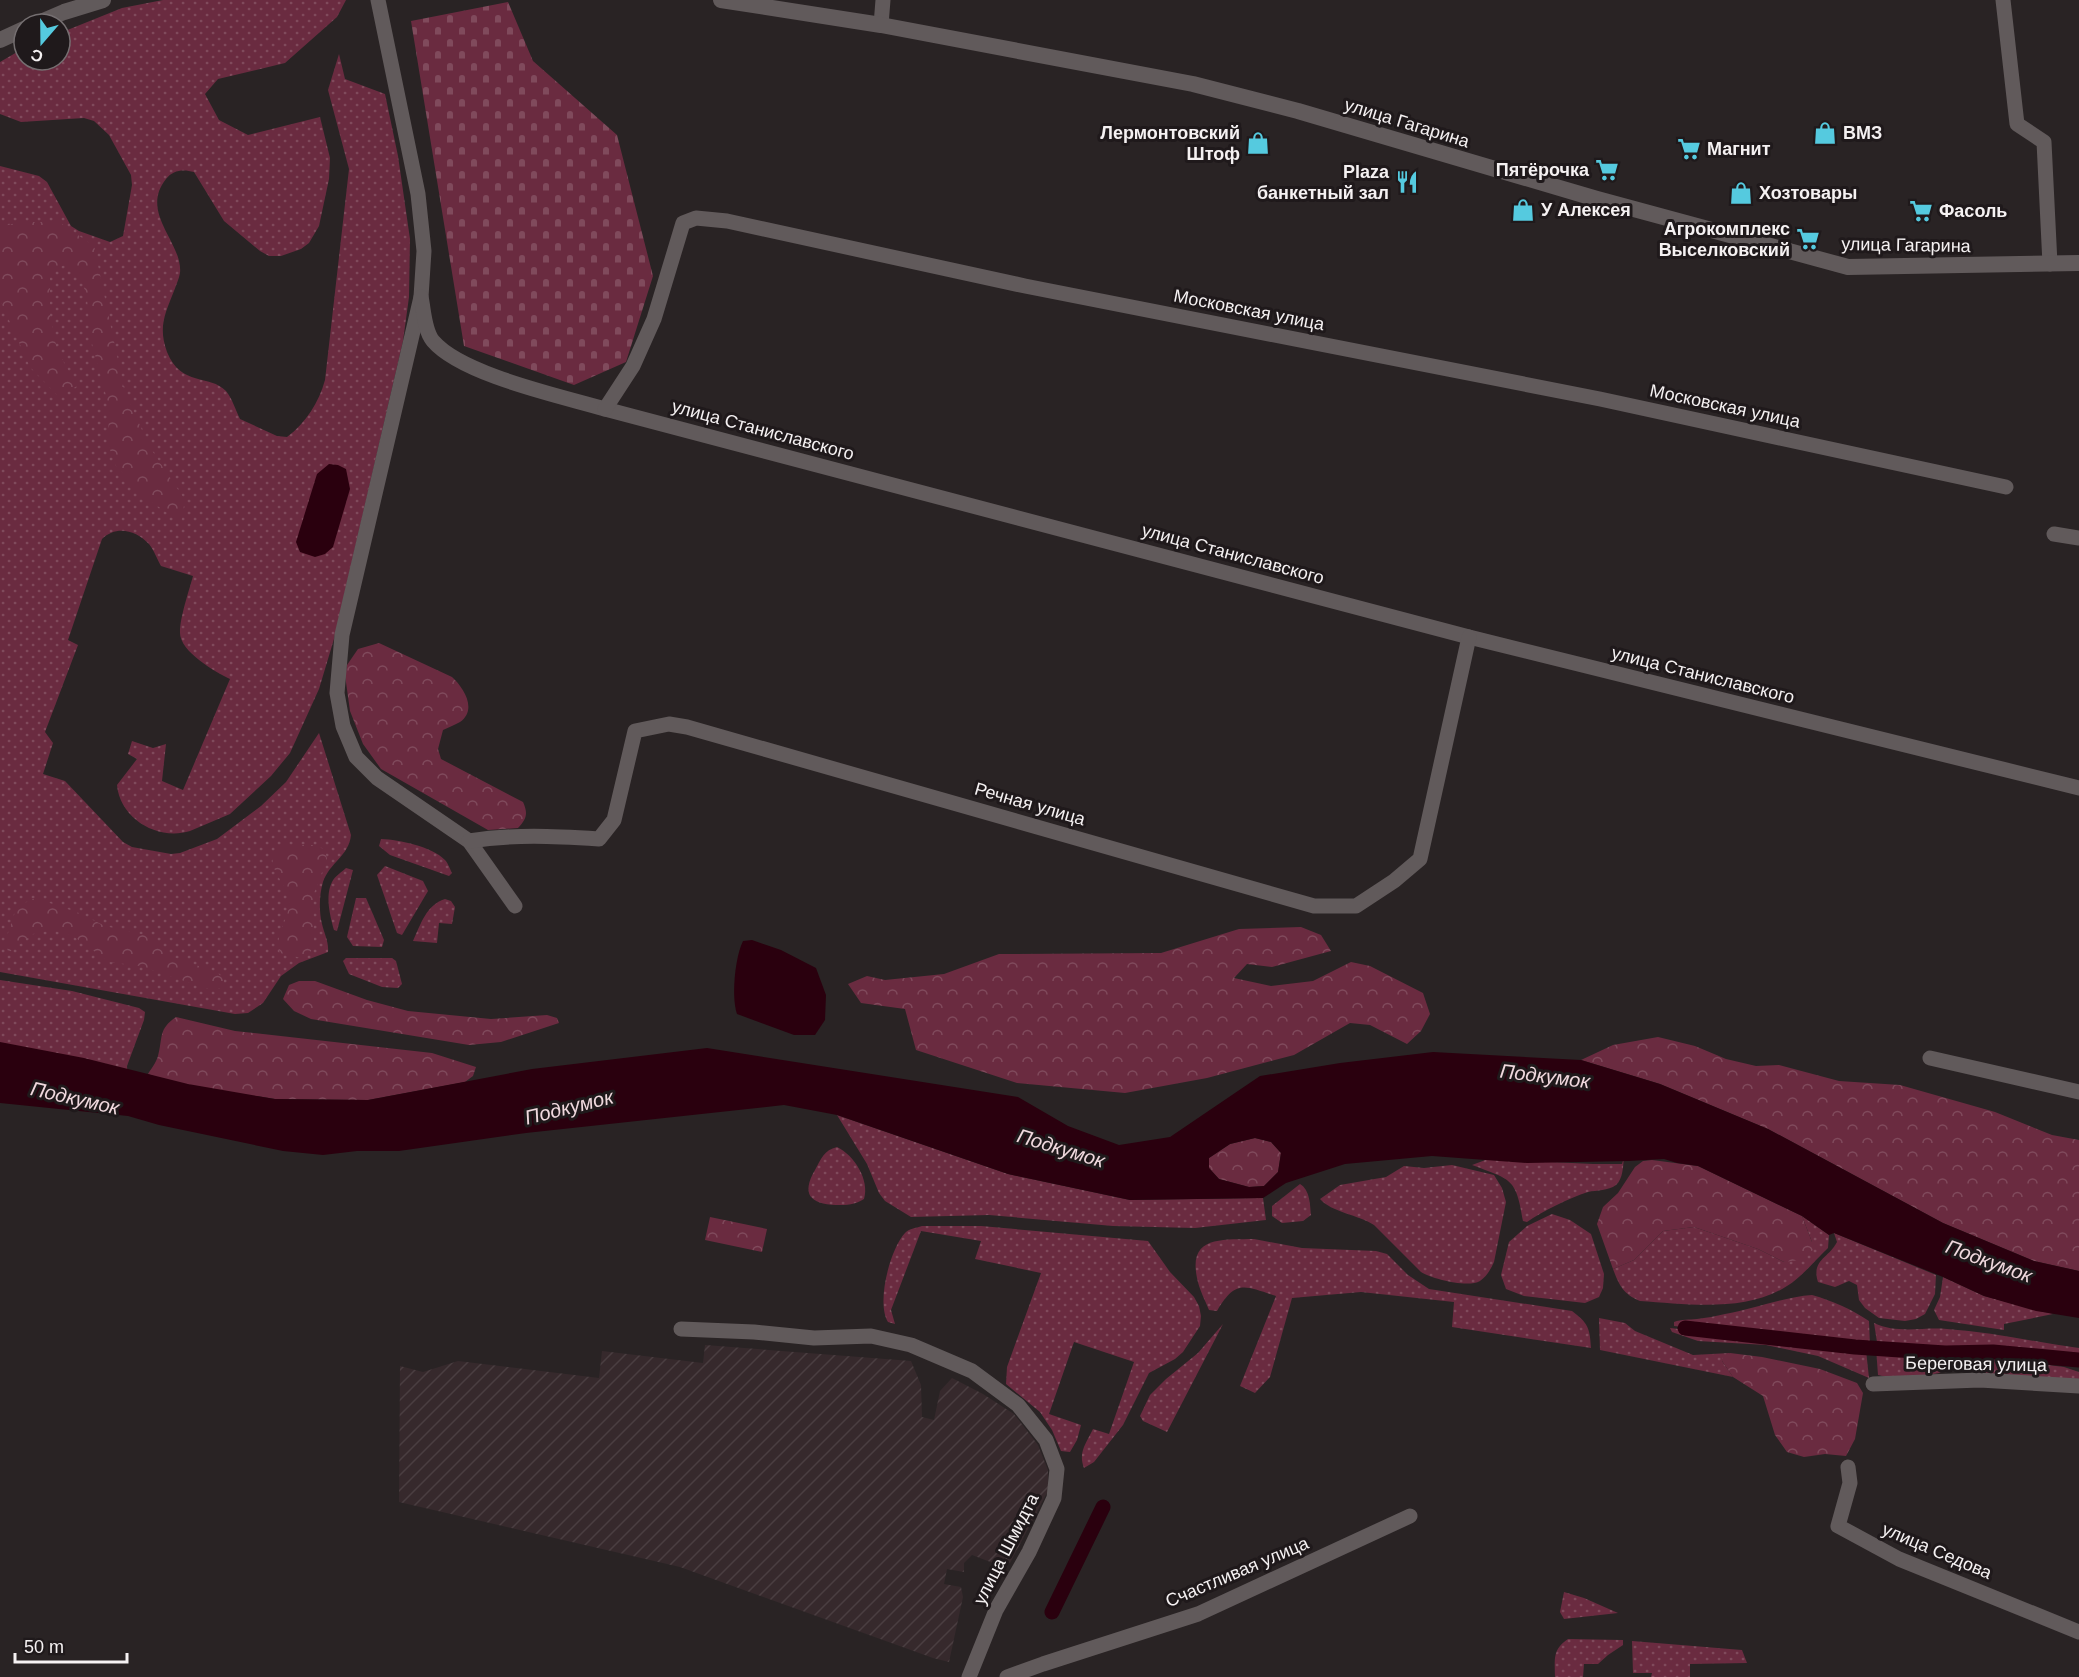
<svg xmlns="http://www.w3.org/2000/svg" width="2079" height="1677" font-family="Helvetica,sans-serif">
<defs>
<pattern id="industrial-furrows" width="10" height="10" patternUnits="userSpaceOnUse" patternTransform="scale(1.5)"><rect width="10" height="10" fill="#36292c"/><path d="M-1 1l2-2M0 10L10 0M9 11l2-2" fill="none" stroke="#4a3e41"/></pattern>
<pattern id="grass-dots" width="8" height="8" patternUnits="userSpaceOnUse" patternTransform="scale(1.5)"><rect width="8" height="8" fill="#6a2b40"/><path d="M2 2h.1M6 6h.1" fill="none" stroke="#804a5c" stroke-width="1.8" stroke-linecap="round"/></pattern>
<pattern id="forest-crowns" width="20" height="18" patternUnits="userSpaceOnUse" patternTransform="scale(1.5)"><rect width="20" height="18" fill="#6a2b40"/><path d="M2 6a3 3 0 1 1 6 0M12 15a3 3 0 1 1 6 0" fill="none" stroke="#804a5c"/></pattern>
<pattern id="cemetery-stones" width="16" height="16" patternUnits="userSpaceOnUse" patternTransform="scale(1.5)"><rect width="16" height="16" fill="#6a2b40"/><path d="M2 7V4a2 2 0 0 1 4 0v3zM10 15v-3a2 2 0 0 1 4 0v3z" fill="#804a5c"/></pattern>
</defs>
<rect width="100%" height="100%" fill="#292324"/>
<path fill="url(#industrial-furrows)" d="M705,1345l206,16 10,24 1,32 12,3 6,-29 12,-13 31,16 31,20 24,31 10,25v21l-38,72 -9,3 -29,-11 -8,8v9l-17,-3 -3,15 17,3 2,10 -14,65 -16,-4 -253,-91 -281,-65 1,-136 23,6 35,-11 141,17 3,-27 101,12z"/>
<g fill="url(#grass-dots)">
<path d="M163,0h183l-9,17 -52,46 -67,16 -13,15 14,26 29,15 72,-18 10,41 -1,21 -10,47 -10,17 -8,6 -20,7h-12l-9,-5 -36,-30 -30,-49c-11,-3 -21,-2 -28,7 -27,34 17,63 14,94 -1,6 -4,12 -6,18 -9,23 -16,36 -7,61 14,35 43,22 59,39 6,7 10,20 14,28l37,17 10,1c19,-14 32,-35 38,-57l24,-211 -21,-79 11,-36 6,25 40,15 13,62 12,83 -1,58 -6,44 -69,298 -15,50 -29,64 -19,23 -41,38 -40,17c-32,10 -70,-12 -73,-46l20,-26 -9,-5 4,-13 21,7 13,-4 -4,37 21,9 47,-111c-15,-7 -51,-28 -50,-47 0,-15 9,-41 13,-56l-32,-10c-4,-7 -7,-16 -12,-22 -13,-14 -33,-19 -47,-5l-34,101 10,5 -33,87 8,11 -10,31 22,7 58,61 9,5 39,7 9,-1 37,-14 44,-33 25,-24 33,-49 32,102c-2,21 -22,28 -28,47 -4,13 -4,30 -1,42 2,9 7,18 6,28l-29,11 -18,13 -18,27 -15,10 -13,1 -235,-42v-806l39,10 8,6 24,44 8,5 31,11 13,-6 9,-51 -1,-10 -22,-40 -15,-14 -10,-3 -63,4 -21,-8v-52l24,-14v12h36v-27l62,-25z"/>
<path d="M381,839c19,1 50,7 64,21 3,3 5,9 7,13l-3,3 -59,-21 -11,-9z"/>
<path d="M385,866l38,15 5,10 -26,44 -5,-2 -20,-58z"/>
<path d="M346,868l7,2 -16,61 -3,-1c-4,-15 -9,-34 -2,-48 3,-6 10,-10 14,-14z"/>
<path d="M356,898h10l18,42 -2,7 -29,-1 -6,-9z"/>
<path d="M445,899l6,2 4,6 -3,17 -13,-1 -2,20 -24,-2c8,-17 13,-36 32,-42z"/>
<path d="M346,958h46l4,3 6,23 -4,4 -16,-1 -33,-13 -6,-13z"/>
<path d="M0,980l72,11 67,17 6,4 -1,8 -17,46 1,14 -128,-33z"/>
<path d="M837,1115l171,59 122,26 133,-2 3,22 -71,8 -82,-2 -124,-11 -78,2 -26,-16 -6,-8 -12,-29z"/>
<path d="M837,1147c17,8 33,33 27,52 -10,6 -16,6 -28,6 -26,-1 -35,-11 -21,-35 6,-11 9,-20 22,-23z"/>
<path d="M1624,1157c-1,9 -1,22 -8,28 -8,6 -19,5 -28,7 -19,6 -45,19 -61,30l-4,-1c-7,-44 -12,-41 -51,-56l16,-6 105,5h29z"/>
<path d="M1452,1165l42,10 8,13 4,14 -12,60c-3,7 -7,14 -14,19 -12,7 -48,-2 -59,-9l-47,-47c-15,-10 -43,-13 -54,-26l20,-14 46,-8 18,-11 20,2z"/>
<path d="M1300,1184c10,6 10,20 11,31l-8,6 -21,2 -10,-7v-10z"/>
<path d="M1552,1214l18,6 21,14 13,40 -1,14 -4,9 -14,6 -61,-7 -18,-7 -5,-14 8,-33 18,-16z"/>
<path d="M1802,1216l27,19 -1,13c-13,12 -26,29 -41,38 -42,27 -100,18 -147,15 -17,-7 -21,-16 -27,-32l21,-9 29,-29 31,-4 64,22 26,13 28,-20z"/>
<path d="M922,1226h59l167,15 22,31 24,25 5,9 2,10 -1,10 -17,26 -8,7 -26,14 -26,52 -29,37 -10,6c-6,-16 2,-24 9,-39l16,5 25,-72 -60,-20 -25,72 32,11 -4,15 -7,12 -9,-1 -9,-21 -12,-18 -34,-28 1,-17 34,-94 -66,-14 6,-18 -60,-10 -30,79 4,14 -7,-2c-12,-19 2,-73 17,-89 3,-4 11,-5 17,-7z"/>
<path d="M1834,1233l102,42 -1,19 -10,20 -9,5 -11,2 -26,-3 -14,-10 -6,-8 -2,-15 -8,-4 -14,6 -17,-5c-7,-22 11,-24 19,-40z"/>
<path d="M1254,1239l48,9 74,3 11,3 21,21 21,14 143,22c16,12 18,17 19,37l-139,-21 2,-25 -93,-10 -69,6 -22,79 -15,16 -15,-7 36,-90c-32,-10 -40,-17 -59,15l-8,-1c-4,-10 -10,-21 -12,-32 -9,-43 26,-38 57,-39z"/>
<path d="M1943,1277l41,19 69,18 -49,10v6l-65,-10 -5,-10 6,-13z"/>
<path d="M1812,1295c21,6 39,14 57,26l1,25 -196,-20v-4c8,-3 15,-2 23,-3 9,-1 19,-3 28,-5 28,-5 59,-17 87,-19z"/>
<path d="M1599,1318l26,5 10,8 58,24 37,-2 -8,8 11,16 -133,-27z"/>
<path d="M1874,1323c23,11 48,4 73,6 44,3 88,13 132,19v10l-202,-16z"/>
<path d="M1223,1324l-56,108 -24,-11 -3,-5 10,-21 16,-16 32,-26z"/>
<path d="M1670,1328l196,22 3,28 -51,-22 -52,-11 -68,-4 -26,-9z"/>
<path d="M1876,1348l59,3 129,16 15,5v9l-97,-7 -12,-5 -18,-3 -13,7 -38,7 -23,-5z"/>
<path d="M1564,1592l20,6 34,15 -54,6 -4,-7z"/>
<path d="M1568,1639l55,1v5l-15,10 -10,9h-14l-1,13h-28c0,-18 -3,-27 13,-38z"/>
<path d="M1632,1641l110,9 5,13 -57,1v13h-39l1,-4h-19z"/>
</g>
<g fill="url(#forest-crowns)">
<path d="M20,222h39l35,24 30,143 25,57 36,54 -4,22 -34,-23 -31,-33 -7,-19 -1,-44 -17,-63 -4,-41 -5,-19 -15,-16 -17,7v43l7,36 20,36 -18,11 -29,-30 -30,-67v-73z"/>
<path d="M379,643l73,34c11,10 26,32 8,45 -5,3 -11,5 -17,8l-5,19 3,10 82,43c5,11 4,17 -5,26l-30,2 -107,-61 -18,-25 -13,-33 -5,-36 2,-10 11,-16z"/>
<path d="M287,845h29l9,5 2,9 -14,37 1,48 -4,9 -9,5 -21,-5c-7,-18 11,-35 9,-54 -3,-19 -34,-41 -2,-54z"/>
<path d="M31,899l10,1 38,13 26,13 40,9 22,20 49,17 8,6v10h-19l-65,-22 -31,-4 -36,-26 -21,-6 -19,4 -25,19 -2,-14 10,-30z"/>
<path d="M1301,927l20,8 10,16 -59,16 -25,-3 -13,14 37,8 42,-5 38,-19 19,4 53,27 7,21 -9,17 -14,13 -37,-19 -20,-2 -56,32 -87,23 -82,15 -108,-10 -101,-33 -11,-41 -44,-6 -13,-19 19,-8 18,4 59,-6 55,-20 162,-1 78,-24z"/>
<path d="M299,981h16l52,19 41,11 83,8 56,-4 10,3 2,5 -58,19 -32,3 -158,-26 -17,-8 -11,-12 6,-14z"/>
<path d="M176,1017l59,14 197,22 44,14 -3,9 -8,6 -97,18 -93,-1 -18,-3 -39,3 -70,-25c3,-5 8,-11 10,-18 5,-18 0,-27 18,-39z"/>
<path d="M1658,1037l37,9 31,13 30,7 23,-1 60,16 61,4 95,27 57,23 27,5v131l-45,-10 -91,-38 -175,-94 -108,-45 -79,-24 32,-15z"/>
<path d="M1255,1138l16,4 10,11 -3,19 -14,14 -15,1 -30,-8 -10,-11v-10l21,-14z"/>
<path d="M1652,1160l46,6 104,50 10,26 1,8 -14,10 -15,2 -26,-13 -64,-22 -31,4 -29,29 -21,9 -16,-45 6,-17 15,-14 17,-26 8,-6z"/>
<path d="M710,1217l57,12 -5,23 -57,-12z"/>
<path d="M1730,1353l32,4 58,12 37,14 6,10 -8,46 -9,17 -21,-2 -21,3 -17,-5 -12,-17 -12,-39 -30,-19 -11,-16 1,-4z"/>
</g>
<path fill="url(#cemetery-stones)" d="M508,2l25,59 84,74 36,141 -27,86 -52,23 -110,-39 -53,-325z"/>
<g fill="#2a000e" fill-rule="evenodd">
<path d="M329,464l9,1 8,4 4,20 -17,58 -8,7 -10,3 -15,-5 -4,-10 21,-68z"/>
<path d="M752,940l29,10 35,18 10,27 -1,25 -10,15h-21l-57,-21c-6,-17 -2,-57 6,-73z"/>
<path d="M0,1042l84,16 104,26 87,15 93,1 164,-31 175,-21 311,49 50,29 51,19 51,-8 90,-61 80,-13 93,-11 148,8 79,24 108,45 175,94 91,38 45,10v47l-43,-7 -52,-15 -41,-19 -109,-44 -5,2 -27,-19 -104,-50 -21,-3 -13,-4 -35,2 -102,2 -95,-7 -87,8 -59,19 -23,15 -133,2 -122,-26 -171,-59 -53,-10 -258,28 -127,18h-42l-34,4 -40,-4 -124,-26 -31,-9 -128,-13zM1255,1138l16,4 10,11 -3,19 -14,14 -15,1 -30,-8 -10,-11v-10l21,-14z"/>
</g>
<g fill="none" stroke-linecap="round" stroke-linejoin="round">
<g stroke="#2a000e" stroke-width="15">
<path d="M1685,1328l170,19 90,6 48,-1 86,8"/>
<path d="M1052,1612l51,-105"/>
</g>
<g stroke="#615a5b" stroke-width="15">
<path d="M378,0l40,194 6,57 -3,46 -79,338 -5,58 6,33 13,31 21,21 92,63 46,65"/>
<path d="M2003,0l14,124 27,18 6,122"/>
<path d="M881,25l2,-25"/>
<path d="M421,297c3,13 3,33 12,44 29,34 128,55 172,68l864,228 610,151"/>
<path d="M605,409l28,-43 21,-47 29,-96 13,-5 31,3 298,65 575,113 406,88"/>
<path d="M2054,534l25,4"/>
<path d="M469,841c46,-7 84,-5 130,-2l15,-19 21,-89 34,-7 18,3 627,179h42l38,-25 26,-22 49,-222"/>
<path d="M1930,1058l149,34"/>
<path d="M681,1329l73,3 60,6 57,-2 40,9 61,26 46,34 28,35 11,29 -3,29 -25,54 -33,58 -27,67"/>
<path d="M1873,1384l107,-4 99,6"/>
<path d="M1848,1467l2,16 -12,43 61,33 180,73"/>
<path d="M1007,1677l36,-13 155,-50 212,-98"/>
</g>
<g stroke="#615a5b" stroke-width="16">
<path d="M721,0l160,25 312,59 105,27 299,88 251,68 231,-4"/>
<path d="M36,24l28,-12 39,-12"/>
<path d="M0,40l24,-11"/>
</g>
</g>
<defs>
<g id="shop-bare" transform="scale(1.8)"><path d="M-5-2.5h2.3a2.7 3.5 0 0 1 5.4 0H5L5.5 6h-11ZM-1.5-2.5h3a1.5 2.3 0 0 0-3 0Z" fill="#55cadf" stroke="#1f191b" stroke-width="2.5" paint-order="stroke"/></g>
<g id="supermarket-bare" transform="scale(1.8)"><path d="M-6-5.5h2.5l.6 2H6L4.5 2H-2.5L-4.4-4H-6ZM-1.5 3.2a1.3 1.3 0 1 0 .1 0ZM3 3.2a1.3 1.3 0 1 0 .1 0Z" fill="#55cadf" stroke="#1f191b" stroke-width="2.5" paint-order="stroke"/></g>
<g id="restaurant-bare" transform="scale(1.8)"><path d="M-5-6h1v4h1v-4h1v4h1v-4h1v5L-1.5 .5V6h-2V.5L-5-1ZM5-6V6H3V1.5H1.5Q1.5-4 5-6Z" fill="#55cadf" stroke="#1f191b" stroke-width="2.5" paint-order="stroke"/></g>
</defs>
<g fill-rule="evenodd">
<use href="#shop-bare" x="1825" y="133"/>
<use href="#shop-bare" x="1258" y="143"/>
<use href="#supermarket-bare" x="1689" y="149"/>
<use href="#supermarket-bare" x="1607" y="170"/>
<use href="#restaurant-bare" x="1407" y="182"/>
<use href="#shop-bare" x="1741" y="193"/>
<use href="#shop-bare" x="1523" y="210"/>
<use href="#supermarket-bare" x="1921" y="211"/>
<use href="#supermarket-bare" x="1808" y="239"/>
</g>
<g text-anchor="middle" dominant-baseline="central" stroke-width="6" stroke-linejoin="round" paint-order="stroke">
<g font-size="18" fill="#f5f1f2" stroke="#1f191b">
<text transform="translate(1407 123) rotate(17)">улица Гагарина</text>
<text transform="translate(1906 245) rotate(1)">улица Гагарина</text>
<text transform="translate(1249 310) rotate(11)">Московская улица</text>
<text transform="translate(1725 406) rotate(12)">Московская улица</text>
<text transform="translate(763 430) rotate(15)">улица Станиславского</text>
<text transform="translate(1233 554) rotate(15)">улица Станиславского</text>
<text transform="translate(1703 675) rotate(14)">улица Станиславского</text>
<text transform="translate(1030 804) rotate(16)">Речная улица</text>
<text transform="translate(1976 1364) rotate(1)">Береговая улица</text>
<text transform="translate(1006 1549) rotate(-63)">улица Шмидта</text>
<text transform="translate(1937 1551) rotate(23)">улица Седова</text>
<text transform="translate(1237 1572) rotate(-23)">Счастливая улица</text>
</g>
<g font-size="18" font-weight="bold" fill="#f5f1f2" stroke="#1f191b" text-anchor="start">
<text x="1240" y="133" text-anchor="end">Лермонтовский<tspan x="1240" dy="21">Штоф</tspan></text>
<text x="1843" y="133">ВМЗ</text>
<text x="1707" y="149">Магнит</text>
<text x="1589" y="170" text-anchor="end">Пятёрочка</text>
<text x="1389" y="172" text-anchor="end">Plaza<tspan x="1389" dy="21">банкетный зал</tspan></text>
<text x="1759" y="193">Хозтовары</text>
<text x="1541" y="210">У Алексея</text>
<text x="1939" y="211">Фасоль</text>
<text x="1790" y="229" text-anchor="end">Агрокомплекс<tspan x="1790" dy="21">Выселковский</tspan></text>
</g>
<g font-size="20" font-style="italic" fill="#f0d9de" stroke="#1f191b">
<text transform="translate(1545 1076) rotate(7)">Подкумок</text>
<text transform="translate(75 1098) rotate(13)">Подкумок</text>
<text transform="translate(569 1107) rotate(-14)">Подкумок</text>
<text transform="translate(1061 1148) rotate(17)">Подкумок</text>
<text transform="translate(1989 1261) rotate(20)">Подкумок</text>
</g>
</g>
<g transform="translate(42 42) rotate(200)"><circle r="28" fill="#1f191b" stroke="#756f71" stroke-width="1.5"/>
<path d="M0-4.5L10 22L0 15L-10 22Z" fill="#55cadf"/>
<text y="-9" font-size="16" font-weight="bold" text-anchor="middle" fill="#f5f1f2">С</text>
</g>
<path d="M15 1653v9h112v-9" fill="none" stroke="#f5f1f2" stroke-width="3"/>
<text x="24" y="1653" font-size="18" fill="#f5f1f2" stroke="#1f191b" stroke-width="4.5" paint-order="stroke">50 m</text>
</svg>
